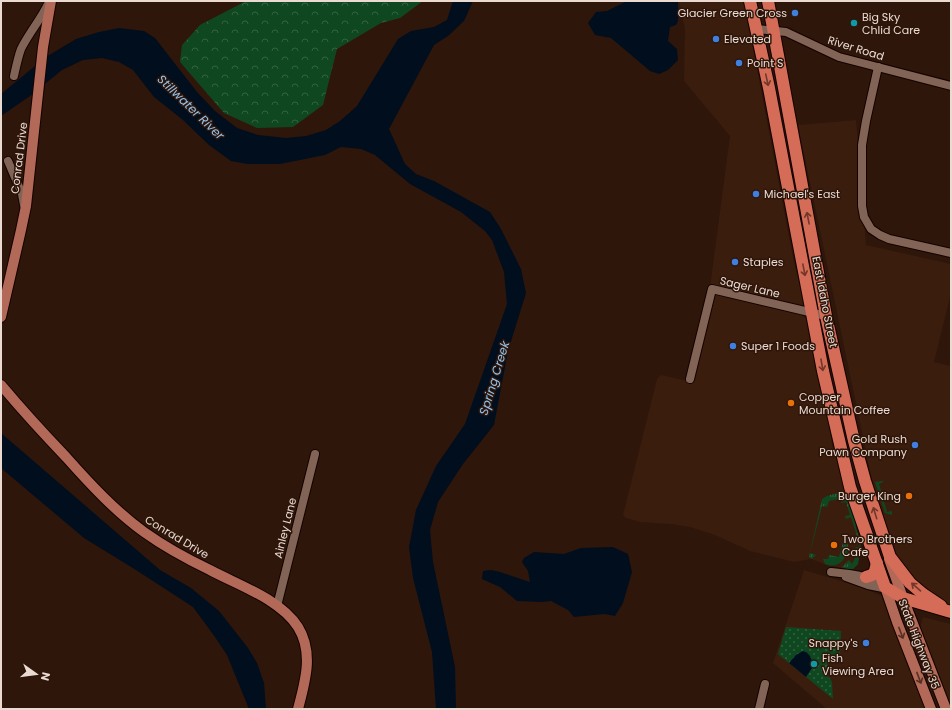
<svg xmlns="http://www.w3.org/2000/svg" width="952" height="710" font-family="Poppins,sans-serif">
<defs>
<pattern id="grass-tufts" width="24" height="20" patternUnits="userSpaceOnUse"><rect width="24" height="20" fill="#0f4820"/><path d="M3 7l-1-3M5 7V3M7 7l1-3M15 17l-1-3M17 17v-4M19 17l1-3" fill="none" stroke="#326240"/></pattern>
<pattern id="forest-crowns" width="20" height="18" patternUnits="userSpaceOnUse"><rect width="20" height="18" fill="#0f4820"/><path d="M2 6a3 3 0 1 1 6 0M12 15a3 3 0 1 1 6 0" fill="none" stroke="#326240"/></pattern>
<pattern id="park-dots" width="8" height="8" patternUnits="userSpaceOnUse"><rect width="8" height="8" fill="#0f4820"/><path d="M2 2h.1M6 6h.1" fill="none" stroke="#326240" stroke-width="1.8" stroke-linecap="round"/></pattern>
</defs>
<rect width="100%" height="100%" fill="#2e160a"/>
<g fill="#3a1d0d">
<path d="M679,1h65l50,262 12,43 -52,-12 -7,2 -37,-9 20,-151 -46,-55 1,-52z"/>
<path d="M856,120l10,125 85,19v29l-17,69 17,4v240l-22,-5 -22,-12 -11,-29 -22,-70 -76,-365z"/>
<path d="M713,294l86,20 6,3 3,5 21,98 3,25 23,71 1,12 5,15 -3,21 -4,4 -7,1 -20,-4 -16,-6 -17,3 -44,-11 -35,-16 -25,-8 -18,-3 -32,-2 -14,-4 -3,-3 34,-136 4,-4 31,7z"/>
<path d="M804,570l57,17 21,9 47,113h-102l-54,-46z"/>
<path d="M923,617l28,7v85l-31,-80z"/>
</g>
<g fill="url(#grass-tufts)">
<path d="M883,481v1l-4,2 8,28 5,-1v4l-7,-2 -10,-31z"/>
<path d="M841,492l5,1 9,23 1,12 5,15 -3,21 -5,5h-6l-5,-2 7,-7 3,4 6,-11 -3,-5 5,-2 -9,-29 -5,2 -1,-3 5,-1 -4,-13 -5,1 1,-5 -13,3 -2,6 -5,-1 -12,47 6,2 -4,4 -3,-2 13,-58 5,-3z"/>
<path d="M845,535l4,15c-5,11 -12,19 -24,14l-2,-5h5l1,-4 10,2z"/>
</g>
<path fill="url(#forest-crowns)" d="M246,1h177l-23,17 -19,5 -44,26 -14,56 -30,22 -36,1 -33,-15 -44,-51 2,-17 18,-20z"/>
<path fill="url(#park-dots)" d="M786,627l55,4 -1,25h-12l-1,18 5,8 1,17 -55,-45z"/>
<g fill="#000e1e">
<path d="M453,1h20l-9,20 -16,15 -14,9 -45,84 16,35 11,10 18,7 56,31 11,17 20,40 5,24 -18,58 -14,74 -31,39 -25,38 -8,28 3,32 22,105 1,42h-20l-4,-57 -19,-74 -4,-31 7,-37 20,-44 29,-42 42,-120 -3,-32 -12,-32 -7,-9 -24,-19 -51,-28 -35,-29 -14,-6 -20,-2 -16,8 -45,9h-32l-17,-3 -22,-16 -26,-25 -29,-23 -21,-27 -14,-8 -17,-4 -19,2 -21,10 -32,26 -29,20v-22l45,-37 30,-18 23,-7 20,-4 25,3 11,7 42,54 18,19 22,17 21,7 28,3 20,-2 20,-6 14,-9 17,-15 41,-67 13,-8 23,-4 13,-7z"/>
<path d="M627,1h51v20l-2,4 -6,2 -2,14 9,8 1,11 -10,10 -9,4 -9,-3 -39,-33 -16,-3 -7,-12 8,-11 11,-1z"/>
<path d="M1,433l159,137 31,18 28,23 29,37 9,15 7,20 2,26h-17l-22,-54 -12,-18 -22,-30 -57,-37 -52,-32 -83,-70z"/>
<path d="M613,547l15,7 4,18 -9,31 -8,13 -11,-2 -30,3 -6,-7 -17,-9 -9,1 -25,-1 -17,-14 -18,-8 1,-8 8,-1 9,2 30,10 -2,-11 -6,-9 2,-4 10,-6 30,2 17,-6z"/>
<path d="M803,651c9,3 9,10 9,17l-6,9 -17,-14 7,-8z"/>
</g>
<g fill="none" stroke-linecap="round" stroke-linejoin="round">
<g stroke="#140200" stroke-width="10">
<g id="minor">
<path d="M756,29l30,3 53,25 112,29"/>
<path d="M878,67l-12,54 -4,24v61l2,11 7,12 9,6 9,4 62,14"/>
<path d="M14,76c2,-9 4,-19 7,-27 8,-16 20,-30 27,-45"/>
<path d="M8,161l14,33 2,11"/>
<path d="M690,379l22,-90 114,27"/>
<path d="M831,572c23,3 35,2 54,15"/>
<path d="M846,577l22,8 15,3"/>
<path d="M277,606l38,-152"/>
<path d="M759,709l6,-25"/>
</g>
</g>
<g stroke="#140200" stroke-width="12">
<g id="major">
<path d="M1,317l20,-87 5,-24 17,-159 8,-46"/>
<path d="M1,385c21,25 43,49 65,72 24,27 49,54 78,75 21,15 43,27 66,38 28,15 70,29 88,57 16,26 7,55 0,82"/>
<path d="M889,559l14,39 43,111"/>
<path d="M885,587l12,35 34,87"/>
</g>
</g>
<g stroke="#140200" stroke-width="14">
<g id="highway">
<path d="M750,1l19,87 54,283 27,116 35,100 18,11 48,14"/>
<path d="M768,1l58,315 28,125 11,40 25,76 20,26 13,11 18,12"/>
<path d="M866,577l6,-2 3,-4 2,-8"/>
</g>
</g>
<use href="#minor" stroke="#816456" stroke-width="8"/>
<use href="#major" stroke="#b36957" stroke-width="10"/>
<use href="#highway" stroke="#d56c58" stroke-width="12"/>
</g>
<defs><path id="oneway-shaft" d="M-6 0H5M1.5-3L5.5 0L1.5 3" fill="none" stroke-width="1.6" stroke-linecap="round" stroke-linejoin="round"/></defs>
<g stroke="#713829">
<use href="#oneway-shaft" transform="translate(767 80) rotate(78)"/>
<use href="#oneway-shaft" transform="translate(808 218) rotate(-101)"/>
<use href="#oneway-shaft" transform="translate(804 270) rotate(79)"/>
<use href="#oneway-shaft" transform="translate(822 365) rotate(80)"/>
<use href="#oneway-shaft" transform="translate(875 513) rotate(-107)"/>
<use href="#oneway-shaft" transform="translate(916 587) rotate(-139)"/>
</g>
<g stroke="#562f21">
<use href="#oneway-shaft" transform="translate(901 633) rotate(69)"/>
<use href="#oneway-shaft" transform="translate(919 678) rotate(69)"/>
</g>
<g fill="#3f7fe0" stroke="#2e160a" stroke-width="1.5">
<circle cx="795" cy="13" r="4"/>
<circle cx="716" cy="39" r="4"/>
<circle cx="739" cy="63" r="4"/>
<circle cx="756" cy="194" r="4"/>
<circle cx="735" cy="262" r="4"/>
<circle cx="733" cy="346" r="4"/>
<circle cx="915" cy="445" r="4"/>
<circle cx="866" cy="643" r="4"/>
</g>
<g fill="#0f9aa8" stroke="#2e160a" stroke-width="1.5">
<circle cx="854" cy="23" r="4"/>
<circle cx="814" cy="664" r="4"/>
</g>
<g fill="#e8710a" stroke="#2e160a" stroke-width="1.5">
<circle cx="791" cy="403" r="4"/>
<circle cx="909" cy="496" r="4"/>
<circle cx="834" cy="545" r="4"/>
</g>
<g text-anchor="middle" dominant-baseline="central" stroke-width="3" stroke-linejoin="round" paint-order="stroke">
<g font-size="11" fill="#ebdad2" stroke="#2e160a" text-anchor="start">
<text x="787" y="13" text-anchor="end">Glacier Green Cross</text>
<text x="862" y="17">Big Sky<tspan x="862" dy="13">Chlid Care</tspan></text>
<text x="724" y="39">Elevated</text>
<text x="747" y="63">Point S</text>
<text x="764" y="194">Michael's East</text>
<text x="743" y="262">Staples</text>
<text x="741" y="346">Super 1 Foods</text>
<text x="799" y="397">Copper<tspan x="799" dy="13">Mountain Coffee</tspan></text>
<text x="907" y="439" text-anchor="end">Gold Rush<tspan x="907" dy="13">Pawn Company</tspan></text>
<text x="901" y="496" text-anchor="end">Burger King</text>
<text x="842" y="539">Two Brothers<tspan x="842" dy="13">Cafe</tspan></text>
<text x="858" y="643" text-anchor="end">Snappy's</text>
<text x="822" y="658">Fish<tspan x="822" dy="13">Viewing Area</tspan></text>
</g>
<g font-size="11" fill="#ebdad2" stroke="#2e160a">
<text transform="translate(856 48) rotate(17)">River Road</text>
<text transform="translate(19 158) rotate(-83)">Conrad Drive</text>
<text transform="translate(750 287) rotate(13)">Sager Lane</text>
<text transform="translate(825 302) rotate(79)">East Idaho Street</text>
<text transform="translate(285 528) rotate(-76)">Ainley Lane</text>
<text transform="translate(177 537) rotate(31)">Conrad Drive</text>
<text transform="translate(919 644) rotate(69)">State Highway 35</text>
</g>
<g font-size="12" font-style="italic" fill="#93c5f1" stroke="#2e160a">
<text transform="translate(191 107) rotate(44)">Stillwater River</text>
<text transform="translate(494 378) rotate(-73)">Spring Creek</text>
</g>
</g>
<rect width="952" height="710" fill="none" stroke="#ebdad2" stroke-width="4"/>
<g transform="translate(36 674) rotate(104)" stroke="#2e160a" stroke-width="3" paint-order="stroke">
<path d="M0-3L7 15L0 10L-7 15Z" fill="#ebdad2"/>
<text y="-6" font-size="11" font-weight="bold" text-anchor="middle" fill="#ebdad2">N</text>
</g>
</svg>
